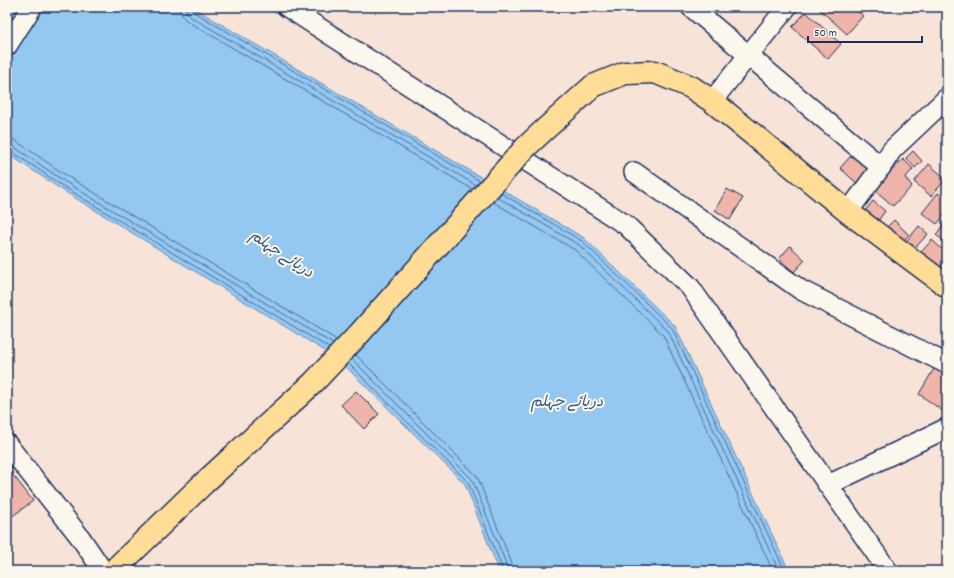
<svg xmlns="http://www.w3.org/2000/svg" width="954" height="578" font-family="Dekko,'Playpen Sans Arabic',sans-serif">
<rect width="100%" height="100%" fill="#f7e3d8"/>
<filter id="ink" filterUnits="userSpaceOnUse"><feTurbulence type="fractalNoise" baseFrequency=".025" numOctaves="2"/><feDisplacementMap in="SourceGraphic" scale="8" xChannelSelector="R" yChannelSelector="G"/><feConvolveMatrix kernelMatrix="1 2 1 2 8 2 1 2 1" color-interpolation-filters="sRGB"/></filter>
<g filter="url(#ink)">
<path fill="#94c8f1" stroke="#648bb6" d="M7,7h185l392,231 91,88 114,245h-290l-34,-87 -127,-125 -279,-171 -52,-35z"/>
<g fill="none" stroke-linecap="round" stroke-linejoin="round">
<g stroke="#4b6c99" stroke-width="1">
<path d="M180,7l2,9 5,5 285,168"/>
<path d="M186,7l1,6 4,4 285,168"/>
<path d="M191,7l1,3 2,2 286,169"/>
<path d="M7,139h5l4,2 51,35 270,164"/>
<path d="M7,145l6,1 51,35 269,163"/>
<path d="M7,150l4,1 50,34 268,163"/>
<path d="M501,193l81,48 90,87 113,243"/>
<path d="M497,197l82,48 89,86 111,240"/>
<path d="M493,202l82,48 88,85 110,236"/>
<path d="M356,355l121,121 35,88 1,7"/>
<path d="M352,359l120,120 35,87v5"/>
<path d="M348,363l120,119 34,86v3"/>
</g>
</g>
<g fill="#efb4aa" stroke="#1b2f5e">
<path d="M817,7h36l10,9 -16,18z"/>
<path d="M806,12l35,32 -13,15 -36,-32z"/>
<path d="M857,149l21,19 -17,19 -21,-19z"/>
<path d="M913,151l9,10 -7,7 -9,-10z"/>
<path d="M903,159l10,10 -8,9 7,8 -19,20 -19,-17z"/>
<path d="M929,164l17,15 -15,17 -17,-14z"/>
<path d="M727,189l16,9 -13,22 -15,-10z"/>
<path d="M938,193l9,7v12l-10,12 -15,-11z"/>
<path d="M873,201l12,10 -7,10 -13,-10z"/>
<path d="M947,219v24l-11,-8z"/>
<path d="M894,220l15,15 -9,9 -15,-15z"/>
<path d="M919,226l9,8 -15,16 -8,-7z"/>
<path d="M932,240l15,14v5l-9,10 -18,-16z"/>
<path d="M790,246l15,14 -11,12 -15,-13z"/>
<path d="M935,367l12,7v40l-28,-20z"/>
<path d="M356,391l23,23 -15,15 -23,-24z"/>
<path d="M7,467l26,34 -26,19v-28l2,-1 -2,-2z"/>
</g>
<g fill="none" stroke-linecap="round" stroke-linejoin="round">
<g stroke="#1b2f5e" stroke-width="22">
<g id="minor">
<path d="M287,7l339,218 64,62 198,284"/>
<path d="M691,7l190,160"/>
<path d="M7,46l25,-39"/>
<path d="M712,101l75,-94"/>
<path d="M634,172l167,118 146,74"/>
<path d="M848,212l33,-45 11,-17 55,-52"/>
<path d="M7,444l73,93 23,34"/>
<path d="M828,485l119,-57"/>
</g>
</g>
<g stroke="#1b2f5e" stroke-width="25">
<g id="highway">
<path d="M593,86l32,-13 30,-1 36,15 21,14 136,111 99,74"/>
<path d="M113,571l91,-88"/>
</g>
</g>
<use href="#minor" stroke="#fbf7ec" stroke-width="19"/>
<use href="#highway" stroke="#ffdd96" stroke-width="22"/>
<g stroke="#1b2f5e" stroke-width="25" stroke-linecap="butt">
<path id="highway-bridge" d="M204,483l109,-100 46,-49 167,-187 16,-15 51,-46"/>
</g>
<use href="#highway-bridge" stroke="#ffdd96" stroke-width="22"/>
</g>
</g>
<g text-anchor="middle" dominant-baseline="central" stroke-width="4" stroke-linejoin="round" paint-order="stroke">
<g font-size="15" font-style="italic" fill="#395583" stroke="#fbf7ec">
<text transform="translate(281 255) rotate(34)">دریائے جہلم</text>
<text x="567" y="403">دریائے جہلم</text>
</g>
</g>
<rect width="954" height="578" fill="none" stroke="#fbf7ec" stroke-width="24"/>
<rect x="12" y="12" width="930" height="554" fill="none" stroke="#1b2f5e" stroke-width="1.5" filter="url(#ink)"/>
<path d="M808 36v6h114v-6" fill="none" stroke="#1b2f5e" stroke-width="2"/>
<text x="814" y="36" font-size="12" fill="#1b2f5e" stroke="#fbf7ec" stroke-width="3" paint-order="stroke">50 m</text>
</svg>
